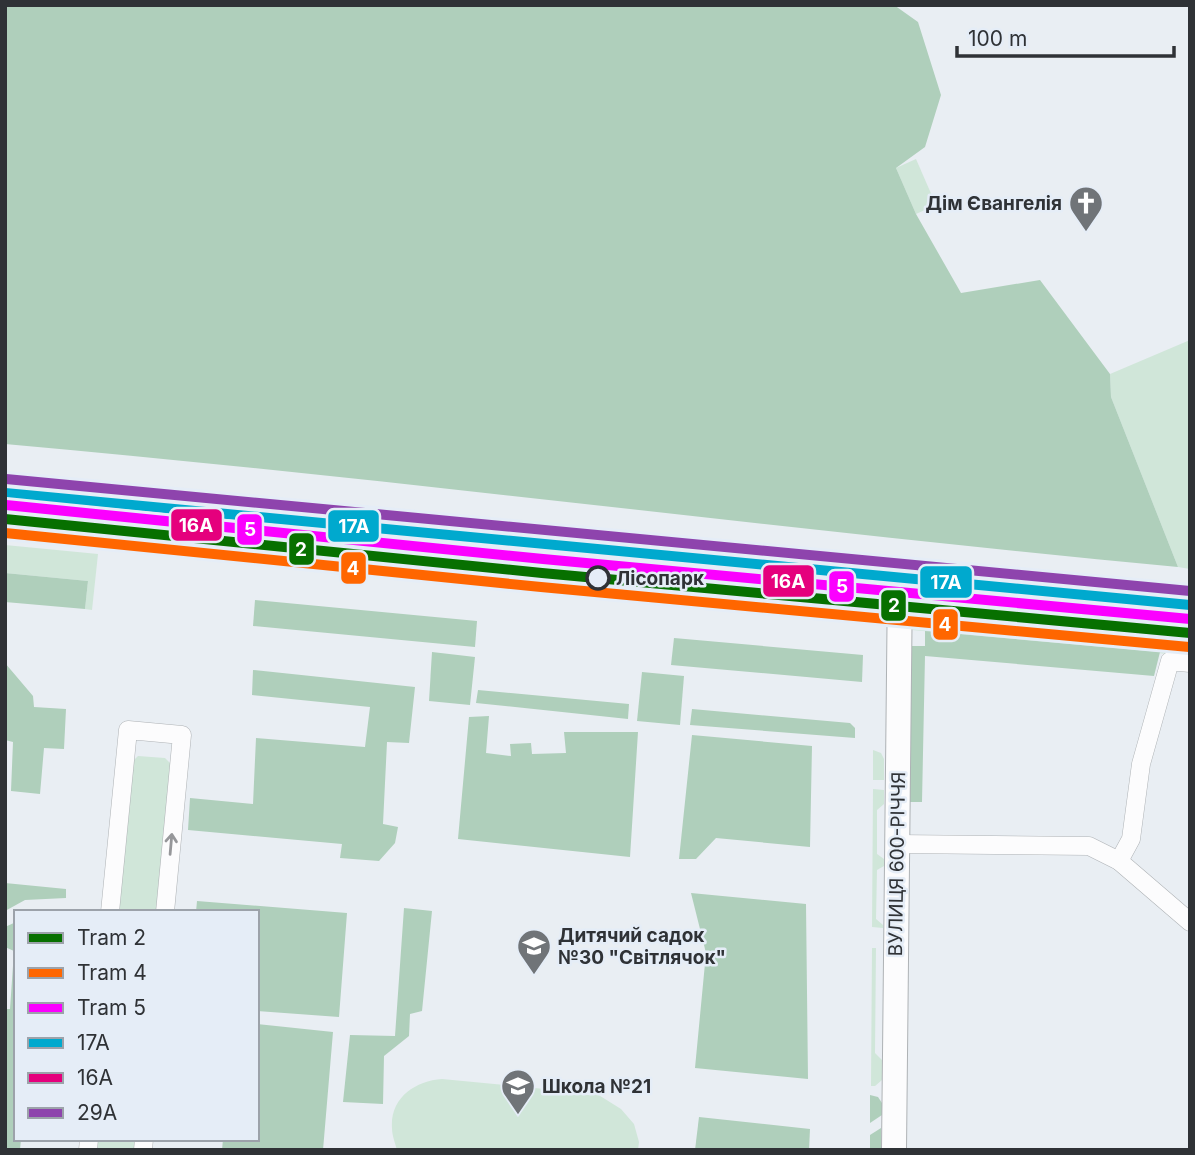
<svg xmlns="http://www.w3.org/2000/svg" width="1195" height="1155" font-family="Inter,sans-serif">
<rect width="100%" height="100%" fill="#e9eef3"/>
<g fill="#d0e6d9">
<path d="M916,159l20,46 -20,9 -20,-46z"/>
<path d="M1190,340v229l-12,-2 -67,-170 -1,-23z"/>
<path d="M5,511l471,50 -2,21 -469,-43z"/>
<path d="M5,545l93,9 -6,56 -7,-1 3,-28 -83,-8z"/>
<path d="M678,580l200,18 -2,20 -241,-23 1,-10 41,4z"/>
<path d="M913,601l277,26v29l-278,-26z"/>
<path d="M873,750l8,3 3,6v21h-11z"/>
<path d="M138,756l27,2 6,6 -14,148h-40l14,-149z"/>
<path d="M873,789l11,1v14l-7,6v44l7,5v7l-7,4 -1,49 7,6v3l-11,-1z"/>
<path d="M872,948h4l-1,105 7,7v20l-7,6h-4z"/>
<path d="M442,1079l155,15 24,15 13,15 5,18 -1,8h-241c-2,-7 -5,-15 -5,-22 -2,-30 23,-47 50,-49z"/>
<path d="M96,1139h40l-1,11h-40z"/>
</g>
<g fill="#afcfbb">
<path d="M5,5h889l24,17 23,73 -16,52 -29,21 20,46 45,79 79,-13 70,94 1,23 67,170c-391,-37 -781,-88 -1173,-123z"/>
<path d="M5,573l83,8 -3,28 -80,-7z"/>
<path d="M255,600l222,21 -2,26 -222,-21z"/>
<path d="M925,631l235,21 -6,24 -229,-20 -3,146h-14l4,-156h13z"/>
<path d="M674,638l189,17 -1,27 -191,-17z"/>
<path d="M432,652l43,5 -5,48 -41,-4z"/>
<path d="M5,663l28,33 1,11 32,2 -2,40 -20,-1 -4,46 -29,-3 2,-49 -8,-2z"/>
<path d="M253,670l162,17 -6,56 -22,-1 -4,82 15,3 -3,16 -16,18 -39,-3 2,-14 -154,-14 2,-32 63,6 3,-66 109,9 5,-40 -118,-12z"/>
<path d="M642,672l42,4 -4,49 -43,-4z"/>
<path d="M478,690l151,14 -1,15 -152,-16z"/>
<path d="M692,709l158,14 5,5v10l-165,-13z"/>
<path d="M489,716l-3,37 25,3 -1,-12 21,-1 1,11 34,-1 -2,-21h74l-8,125 -172,-18 11,-122z"/>
<path d="M692,735l120,11 -2,101 -94,-9 -20,21h-17z"/>
<path d="M5,883l61,6v9l-41,2 -20,11z"/>
<path d="M691,893l115,11 2,175 -113,-11 11,-115z"/>
<path d="M197,901l150,12 -8,104 -82,-6v-99h-61z"/>
<path d="M404,908l28,3 -10,100 -12,3 -1,22 -25,20 -1,48 -40,-2 7,-67 45,1z"/>
<path d="M16,922v217h5l-1,11h-15v-141h5l4,-58 -9,-4v-20z"/>
<path d="M257,1024l76,8 -10,118h-101l1,-11h34z"/>
<path d="M870,1095l8,2 4,6v12l-12,8z"/>
<path d="M699,1117l111,12 -1,21h-114z"/>
<path d="M881,1128v22h-11v-15z"/>
</g>
<g fill="none" stroke-linecap="round" stroke-linejoin="round">
<g stroke="#aeb2b5" stroke-width="19">
<g id="street">
<path d="M897,844l192,2 30,15 71,61"/>
<path d="M1119,861l12,-22 10,-75 29,-103 20,2"/>
<path d="M110,912l18,-182 54,5 -17,177"/>
<path d="M88,1150l1,-11"/>
<path d="M143,1150l1,-11"/>
</g>
</g>
<g stroke="#aeb2b5" stroke-width="26">
<path id="secondary" d="M894,1150l6,-572"/>
</g>
<g stroke="#aeb2b5" stroke-width="28">
<path id="primary" d="M5,493l1185,112"/>
</g>
<use href="#street" stroke="#fcfcfd" stroke-width="18"/>
<use href="#secondary" stroke="#fcfcfd" stroke-width="24"/>
<use href="#primary" stroke="#fcfcfd" stroke-width="26"/>
<g stroke="#e5edf7" stroke-width="16">
<path id="bus-1" d="M5,493l1185,112"/>
</g>
<g stroke="#e5edf7" stroke-width="16">
<path id="bus-2" d="M5,507l1184,112"/>
</g>
<g stroke="#e5edf7" stroke-width="16">
<path id="bus-3" d="M6,479l1184,112"/>
</g>
<use href="#bus-1" stroke="#00a9ce" stroke-width="10"/>
<use href="#bus-2" stroke="#e5007d" stroke-width="10"/>
<use href="#bus-3" stroke="#8e44ad" stroke-width="10"/>
<g stroke="#e5edf7" stroke-width="16">
<path id="tram-1" d="M5,519l537,54 648,60"/>
</g>
<g stroke="#e5edf7" stroke-width="16">
<path id="tram-2" d="M5,533l536,54 648,60"/>
</g>
<g stroke="#e5edf7" stroke-width="16">
<path id="tram-3" d="M6,505l537,54 647,60"/>
</g>
<use href="#tram-1" stroke="#077000" stroke-width="10"/>
<use href="#tram-2" stroke="#f60" stroke-width="10"/>
<use href="#tram-3" stroke="#fb00ff" stroke-width="10"/>
</g>
<defs><path id="oneway-shaft" d="M-6 0H5M1.5-3L5.5 0L1.5 3" fill="none" stroke-width="1.6" stroke-linecap="round" stroke-linejoin="round" transform="scale(1.75)"/></defs>
<use stroke="#96979a" href="#oneway-shaft" transform="translate(171 844) rotate(-85)"/>
<defs>
<g id="church-pin" transform="scale(1.75)"><path d="M0 17L-7.5 6A9.5 9.5 0 1 1 7.5 6Z" fill="#707478" stroke="#e5edf7"/><path d="M-1.2-6h2.4v3.5h3.3v2.4h-3.3V6h-2.4V-.1h-3.3v-2.4h3.3Z" fill="#fff"/></g>
<g id="school-pin" transform="scale(1.75)"><path d="M0 17L-7.5 6A9.5 9.5 0 1 1 7.5 6Z" fill="#707478" stroke="#e5edf7"/><path d="M0-5L7-2L0 1L-7-2ZM-4 1L0 2.5L4 1V4Q0 6-4 4Z" fill="#fff"/></g>
</defs>
<g fill-rule="evenodd">
<use href="#church-pin" x="1086" y="203"/>
<use href="#school-pin" x="534" y="946"/>
<use href="#school-pin" x="518" y="1086"/>
</g>
<circle fill="#e5edf7" stroke="#2f3236" stroke-width="3.5" cx="598" cy="578" r="11"/>
<g text-anchor="middle" dominant-baseline="central" stroke-width="5" stroke-linejoin="round" paint-order="stroke">
<g font-size="19" font-weight="bold" fill="#2f3236" stroke="#e5edf7" text-anchor="start">
<text x="1062" y="203" text-anchor="end">Дім Євангелія</text>
<text x="558" y="935">Дитячий садок<tspan x="558" dy="22">№30 "Світлячок"</tspan></text>
<text x="542" y="1086">Школа №21</text>
</g>
<g font-size="19" font-weight="bold" fill="#2f3236" stroke="#e5edf7" text-anchor="start">
<text x="616" y="578">Лісопарк</text>
</g>
<g font-size="19" fill="#2f3236" stroke="#e5edf7">
<text transform="translate(897 864) rotate(-89)">ВУЛИЦЯ 600-РІЧЧЯ</text>
</g>
</g>
<g stroke="#e5edf7" stroke-width="2.5">
<rect x="170" y="508" width="53" height="34" rx="7" fill="#e5007d"/>
<rect x="327" y="509" width="53" height="34" rx="7" fill="#00a9ce"/>
<rect x="236" y="513" width="27" height="33" rx="7" fill="#fb00ff"/>
<rect x="288" y="532" width="27" height="34" rx="7" fill="#077000"/>
<rect x="340" y="551" width="27" height="34" rx="7" fill="#f60"/>
<rect x="762" y="564" width="53" height="34" rx="7" fill="#e5007d"/>
<rect x="919" y="565" width="54" height="34" rx="7" fill="#00a9ce"/>
<rect x="828" y="570" width="27" height="33" rx="7" fill="#fb00ff"/>
<rect x="880" y="589" width="27" height="33" rx="7" fill="#077000"/>
<rect x="932" y="608" width="27" height="33" rx="7" fill="#f60"/>
</g>
<g font-size="19" text-anchor="middle" font-weight="bold" fill="#fff">
<text x="196" y="532">16А</text>
<text x="354" y="533">17А</text>
<text x="250" y="536">5</text>
<text x="301" y="556">2</text>
<text x="353" y="575">4</text>
<text x="788" y="588">16А</text>
<text x="946" y="589">17А</text>
<text x="842" y="593">5</text>
<text x="894" y="612">2</text>
<text x="945" y="631">4</text>
</g>
<rect width="1195" height="1155" fill="none" stroke="#2f3236" stroke-width="14"/>
<rect x="14" y="910" width="245" height="231" fill="#e5edf7" stroke="#9ca2aa" stroke-width="2"/>
<rect x="28" y="933" width="35" height="10" fill="#077000" stroke="#9ca2aa" stroke-width="2"/>
<text x="77" y="945" font-size="21" fill="#2f3236">Tram 2</text>
<rect x="28" y="968" width="35" height="10" fill="#ff6600" stroke="#9ca2aa" stroke-width="2"/>
<text x="77" y="980" font-size="21" fill="#2f3236">Tram 4</text>
<rect x="28" y="1003" width="35" height="10" fill="#fb00ff" stroke="#9ca2aa" stroke-width="2"/>
<text x="77" y="1015" font-size="21" fill="#2f3236">Tram 5</text>
<rect x="28" y="1038" width="35" height="10" fill="#00a9ce" stroke="#9ca2aa" stroke-width="2"/>
<text x="77" y="1050" font-size="21" fill="#2f3236">17А</text>
<rect x="28" y="1073" width="35" height="10" fill="#e5007d" stroke="#9ca2aa" stroke-width="2"/>
<text x="77" y="1085" font-size="21" fill="#2f3236">16А</text>
<rect x="28" y="1108" width="35" height="10" fill="#8e44ad" stroke="#9ca2aa" stroke-width="2"/>
<text x="77" y="1120" font-size="21" fill="#2f3236">29А</text>
<path d="M957 46v10h217v-10" fill="none" stroke="#2f3236" stroke-width="3.5"/>
<text x="968" y="46" font-size="21" fill="#2f3236" stroke="#e5edf7" stroke-width="5" paint-order="stroke">100 m</text>
</svg>
